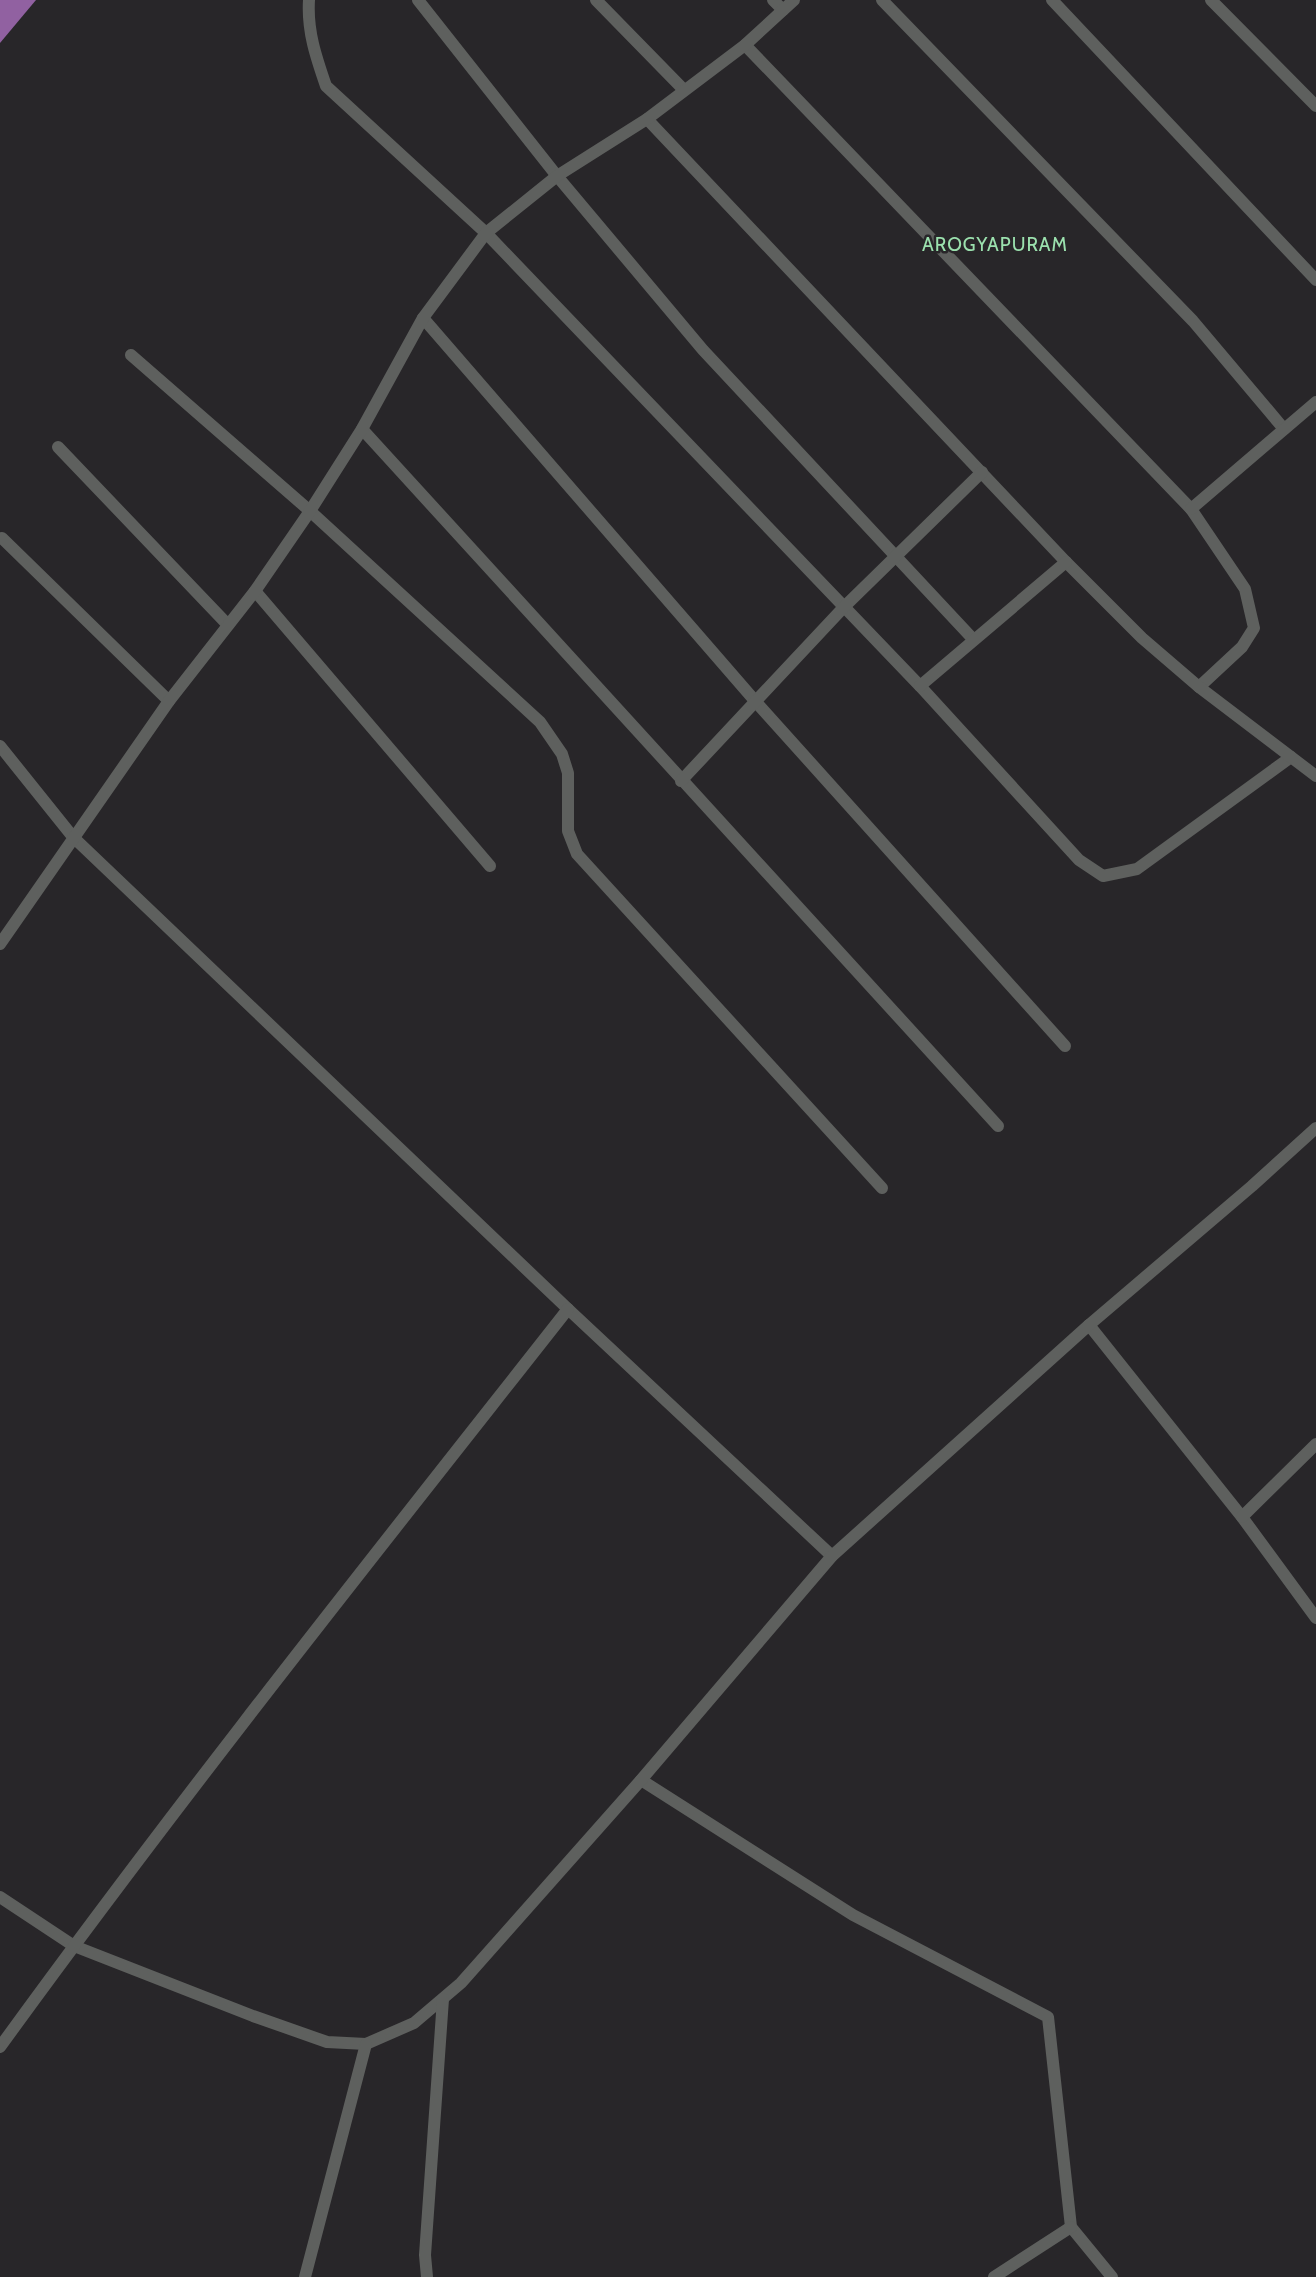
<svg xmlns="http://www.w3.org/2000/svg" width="1316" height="2277" font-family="Cabin,sans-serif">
<rect width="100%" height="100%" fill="#282629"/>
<path fill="#9161a1" d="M0,0h36l-36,43z"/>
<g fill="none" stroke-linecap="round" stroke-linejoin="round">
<g stroke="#5e605e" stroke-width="12">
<path d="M309,0c-2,31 7,57 17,86l160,147 434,453 159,174 24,16 34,-7 154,-112"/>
<path d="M418,0l139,176 146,174 270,289"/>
<path d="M596,0l88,90"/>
<path d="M773,0l10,10"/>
<path d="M882,0l311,321 91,108"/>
<path d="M1052,0l264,280"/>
<path d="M1211,0l105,106"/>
<path d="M745,45l446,464 54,80 9,39 -12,19 -43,40"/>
<path d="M647,119l419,443 76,76 57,49 117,89"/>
<path d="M423,318l333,384 309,344"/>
<path d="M131,355l179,156 230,211 22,32 6,19v58l9,23 305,334"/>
<path d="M362,429l636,697"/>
<path d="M58,447l170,178"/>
<path d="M1191,509l125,-107"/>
<path d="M2,538l167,163"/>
<path d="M255,591l235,275"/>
<path d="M920,686l146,-124"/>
<path d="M0,746l73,91 495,472 264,247"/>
<path d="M681,781l163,-174 138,-135"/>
<path d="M0,944l169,-243 86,-110 55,-80 52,-82 61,-111 63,-85 71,-57 90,-57 98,-74 49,-45"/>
<path d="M1089,1325l153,192 74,101"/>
<path d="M1242,1517l74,-73"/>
<path d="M641,1780l212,135 195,102 23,210 41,50"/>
<path d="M0,1897l74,49 179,70 74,26 39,2 48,-21 47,-40 180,-203 191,-224 257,-231 163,-139 64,-58"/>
<path d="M0,2047c182,-251 376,-494 568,-738"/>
<path d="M305,2277l61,-233"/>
<path d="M427,2277l-2,-22 18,-256"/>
<path d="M994,2277l77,-50"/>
</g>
</g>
<g text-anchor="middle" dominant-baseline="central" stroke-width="5" stroke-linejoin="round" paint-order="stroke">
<g font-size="19" letter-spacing="1" fill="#9be1ae" stroke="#282629">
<text x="995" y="244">AROGYAPURAM</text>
</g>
</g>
</svg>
